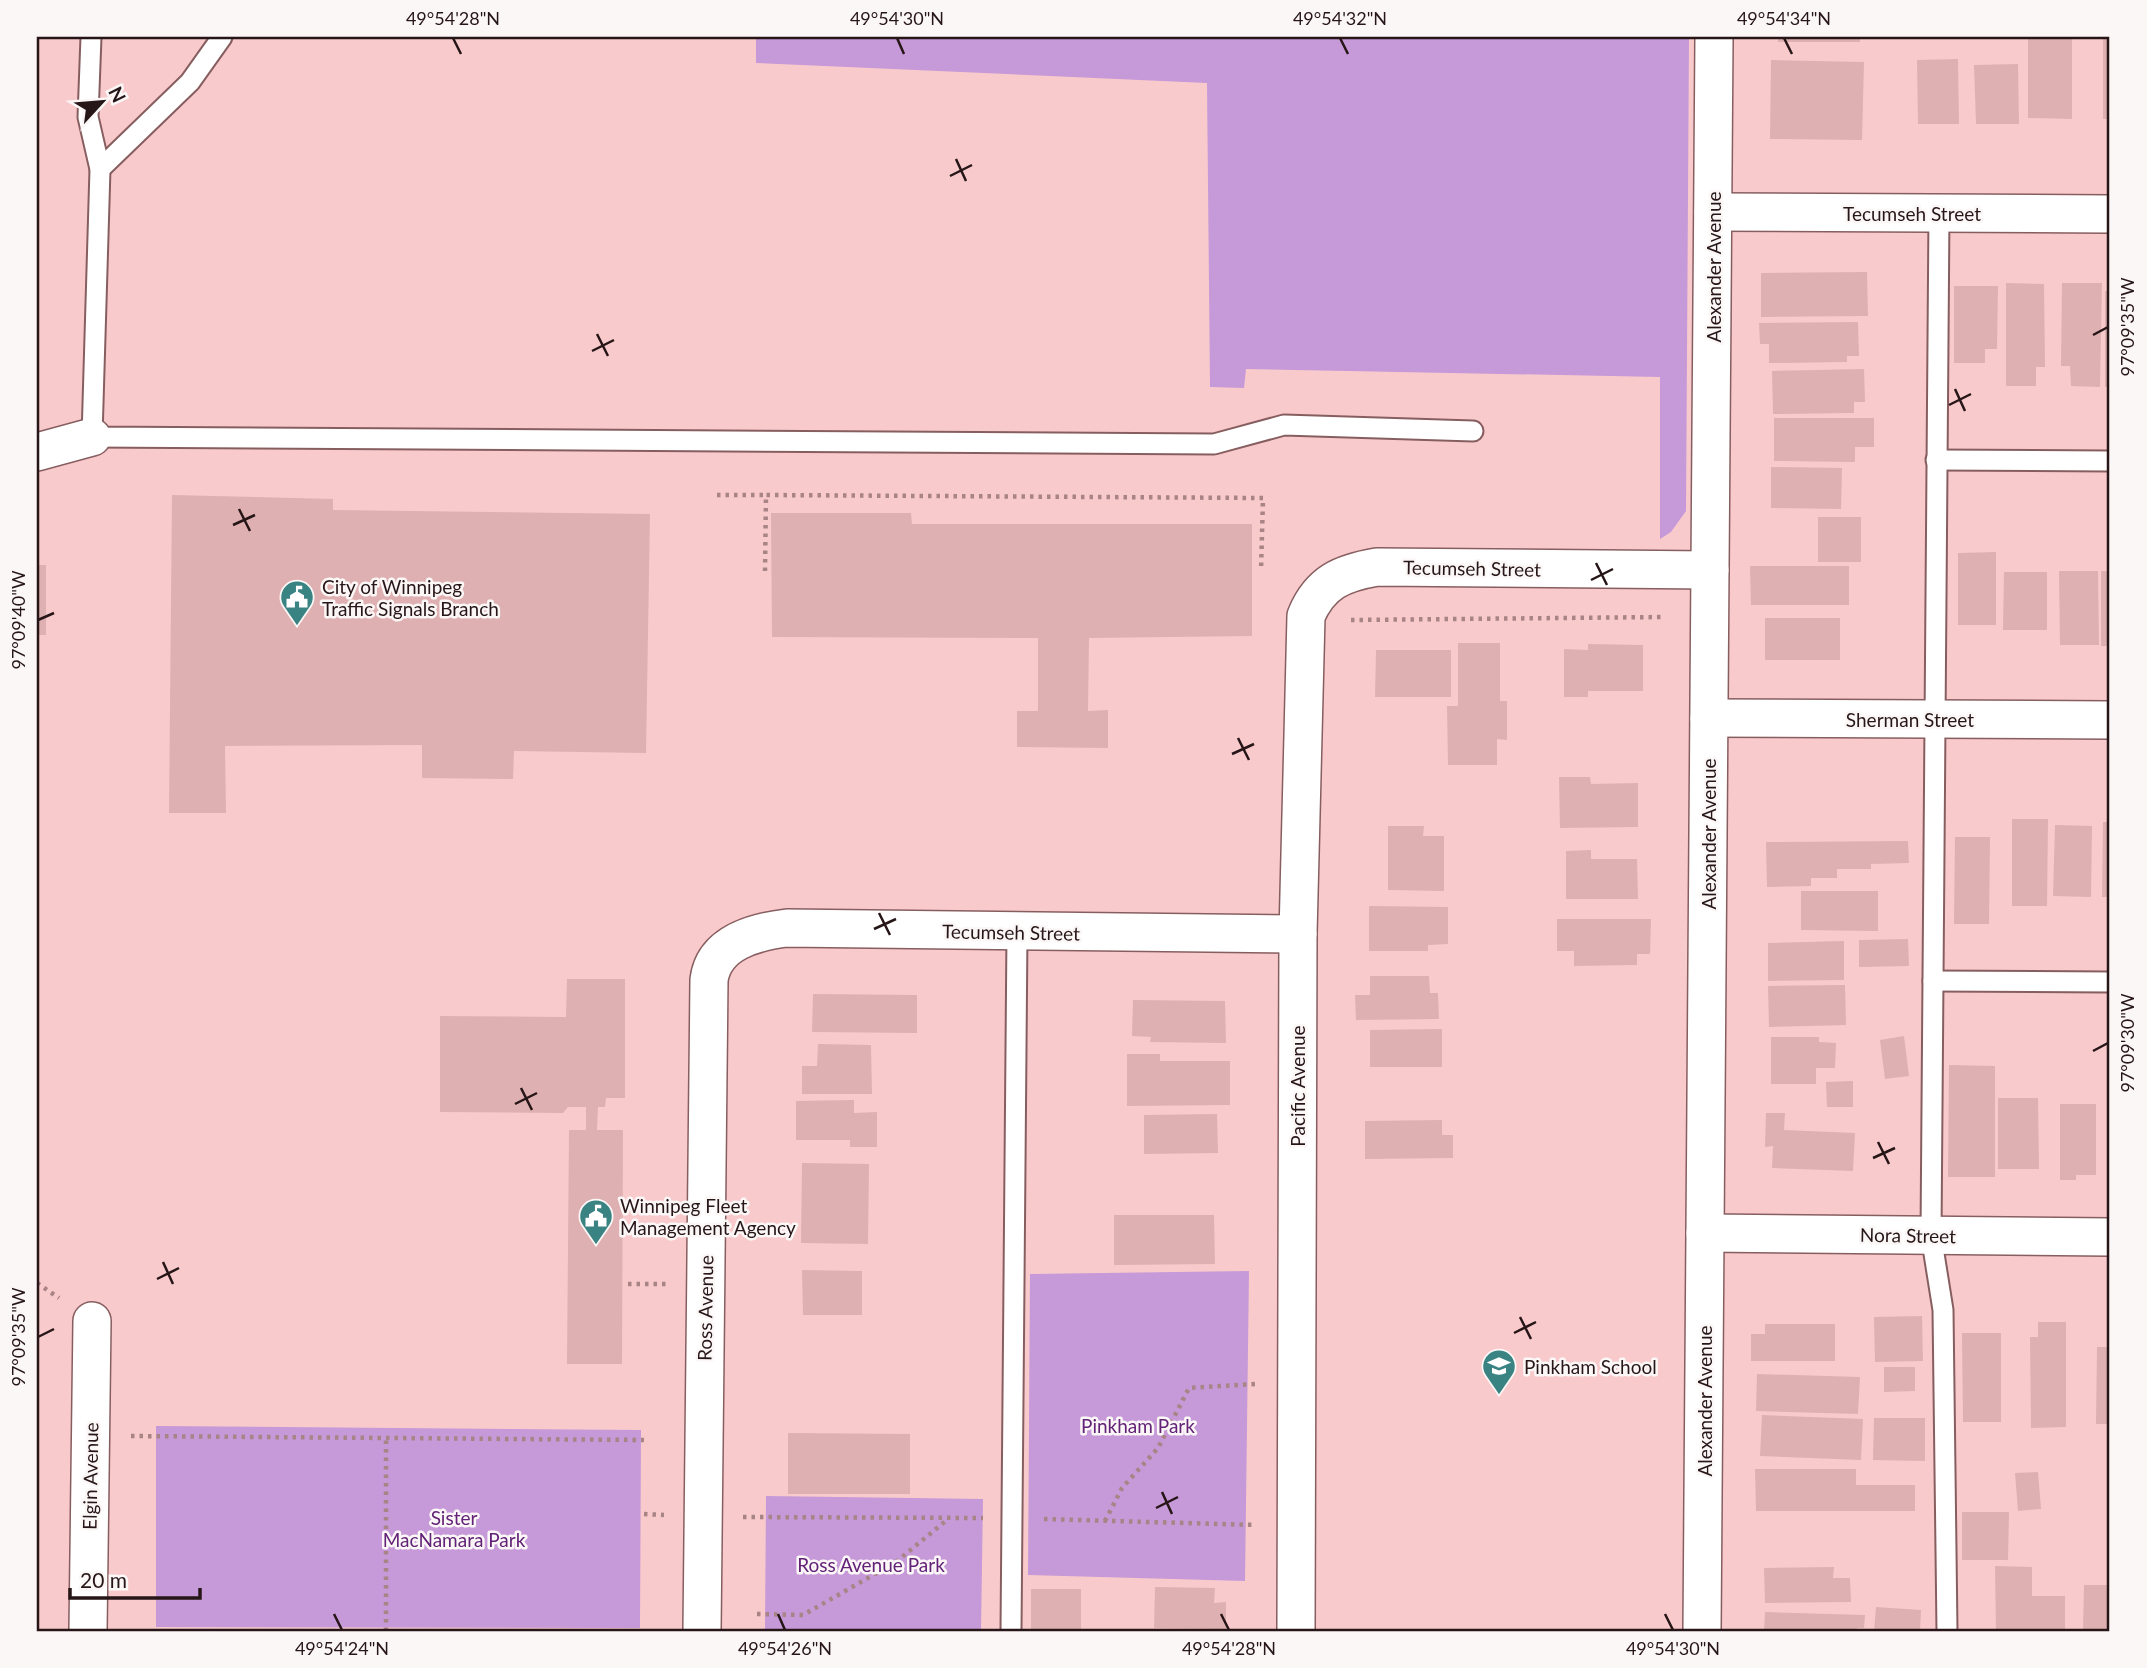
<svg xmlns="http://www.w3.org/2000/svg" width="2147" height="1668" font-family="Lato,sans-serif">
<rect width="100%" height="100%" fill="#f9cacc"/>
<g fill="#c699d8">
<path d="M756,37h933l-3,474 -15,21 -11,7v-162l-414,-8 -2,19 -34,-1 -3,-304 -451,-20z"/>
<path d="M1249,1271l-4,310 -217,-6 2,-301z"/>
<path d="M156,1426l485,4 -1,198 -484,-1z"/>
<path d="M766,1496l217,3 -2,132h-216z"/>
</g>
<g fill="#deb0b1">
<rect x="1778" y="37" width="82" height="5"/>
<path d="M2028,37h44v82l-44,-1z"/>
<rect x="2103" y="37" width="7" height="82"/>
<path d="M1958,59l1,65h-41l-1,-64z"/>
<path d="M1771,60l93,2 -2,78 -92,-1z"/>
<path d="M2018,64l1,60h-43l-2,-59z"/>
<path d="M1867,272l1,44 -107,1v-44z"/>
<path d="M2006,283l38,1 1,83h-9v19h-30z"/>
<path d="M2062,283h40l-2,104 -29,-1 -1,-20h-9z"/>
<path d="M1954,286h44l-1,63h-12v14h-31z"/>
<rect x="2105" y="291" width="5" height="96"/>
<path d="M1858,322l1,34h-12v6l-78,1v-19h-9l-1,-21z"/>
<path d="M1864,369l1,33h-11v11l-81,1 -1,-43z"/>
<path d="M1774,418h100v29h-19v15l-81,-1z"/>
<path d="M1771,467l71,1 -1,41 -70,-1z"/>
<path d="M172,495l161,4v11l317,4 -4,239 -132,-2 -1,28 -91,-1v-33l-197,1 1,67h-57z"/>
<path d="M771,513h140l1,11h340v112l-163,2 -1,73 20,-1v38l-91,-1v-36h21v-73l-266,-1z"/>
<rect x="1818" y="517" width="43" height="45"/>
<path d="M1996,552v73h-38v-72z"/>
<rect x="37" y="565" width="9" height="70"/>
<path d="M1750,566h99v39h-98z"/>
<path d="M2059,571h39l1,74h-39z"/>
<rect x="2101" y="571" width="9" height="75"/>
<path d="M2004,572h43v58h-44z"/>
<rect x="1765" y="618" width="75" height="42"/>
<path d="M1458,643h42v58h7v39l-10,-1v26h-49l-1,-59h11z"/>
<path d="M1588,644l55,1v46h-55v6h-24v-48l24,1z"/>
<path d="M1376,650h75v47h-76z"/>
<path d="M1559,777h31l1,7 47,-1v44l-78,1z"/>
<path d="M2012,819h36l-1,87h-35z"/>
<path d="M2103,822h7v75h-8z"/>
<path d="M2055,825l37,1 -1,71 -38,-1z"/>
<path d="M1388,826h36l-1,10h21v55l-56,-1z"/>
<path d="M1955,837h35l-1,87h-35z"/>
<path d="M1908,841l1,22 -38,1v5h-34v9h-26v8l-44,1 -1,-45z"/>
<path d="M1591,850v9h46l1,40h-72v-48z"/>
<path d="M1801,891h77v40l-77,-1z"/>
<path d="M1369,906l79,1v37l-20,1v6h-59z"/>
<path d="M1557,919h94l-1,35h-13v11l-63,1v-15h-17z"/>
<path d="M1908,939l1,27 -50,1v-27z"/>
<path d="M1844,941v39l-76,1v-38z"/>
<path d="M1370,976h59l1,17h8l1,26 -83,1 -1,-25h15z"/>
<path d="M567,979h58v119h-19l-1,9h-7l-1,23h26l-1,234h-55l2,-234h17v-23h-18l-5,6 -123,-1v-96l126,1z"/>
<path d="M1845,985l1,40 -77,2 -1,-41z"/>
<path d="M813,994l104,1v38l-105,-1z"/>
<path d="M1133,1000l92,1 1,42 -76,-1 1,-5 -19,-1z"/>
<path d="M1442,1029v38h-72v-37z"/>
<path d="M1904,1036l5,40 -24,3 -5,-39z"/>
<path d="M1771,1037h48v5l17,1 -1,25h-19v16h-45z"/>
<path d="M818,1044l53,1 1,49h-70v-28h15z"/>
<path d="M1127,1054h33v7h70v44l-103,1z"/>
<path d="M1949,1065l46,1v111h-47z"/>
<path d="M1853,1081v26h-26l-1,-25z"/>
<path d="M1998,1098h40l1,71h-41z"/>
<path d="M854,1100v13l23,-1v35h-27v-7h-54v-39z"/>
<path d="M2060,1104h36v71h-20v5h-16z"/>
<path d="M1766,1113h19l-1,17 71,3 -2,38 -81,-3 1,-22 -8,1z"/>
<path d="M1217,1114l1,39 -74,1v-39z"/>
<path d="M1442,1120v15h11v23l-88,1v-38z"/>
<path d="M802,1163l67,1 -1,80 -67,-1z"/>
<path d="M1114,1215h100l1,49 -101,1z"/>
<path d="M802,1270l60,1v44h-59z"/>
<path d="M1922,1316l1,45 -48,1 -1,-45z"/>
<path d="M2038,1322h28v105l-35,1 -1,-91h8z"/>
<path d="M1765,1324h70v37h-84v-27h14z"/>
<path d="M1962,1333h39v89h-38z"/>
<path d="M2097,1347h13v77h-14z"/>
<path d="M1884,1367h31v24l-31,1z"/>
<path d="M1757,1374l103,3 -2,37 -102,-3z"/>
<path d="M1762,1415l101,4 -2,41 -101,-4z"/>
<path d="M1874,1418h51v43l-52,-1z"/>
<path d="M788,1433l122,1v60h-122z"/>
<path d="M1755,1469h101v16h59v26h-159z"/>
<path d="M2038,1472l3,37 -23,2 -3,-38z"/>
<path d="M1962,1512h47l-1,48h-46z"/>
<path d="M1995,1566l37,1v29h33v35h-69z"/>
<path d="M1834,1567l-1,11h17l1,24 -86,1 -1,-35z"/>
<path d="M2084,1585h26v46h-27z"/>
<path d="M1155,1587l60,1 -1,15 12,-1v27l-72,-1z"/>
<rect x="1031" y="1589" width="50" height="42"/>
<path d="M1876,1607l45,3 -1,21h-46z"/>
<path d="M1765,1612l100,3 -1,13h-7v3h-93z"/>
</g>
<g fill="none" stroke-linecap="round" stroke-linejoin="round">
<g stroke="#875e60" stroke-width="23">
<g id="lane">
<path d="M91,37l-3,80 12,52 -8,268 1122,7 70,-19 189,6"/>
<path d="M100,169l90,-87 32,-45"/>
<path d="M1939,213l-8,1022 12,75 4,321"/>
<path d="M1936,460l174,1"/>
<path d="M1933,981l177,1"/>
<path d="M1011,1631l6,-699"/>
</g>
</g>
<g stroke="#875e60" stroke-width="40">
<g id="street">
<path d="M1713,212l397,2"/>
<path d="M37,452l55,-15"/>
<path d="M1709,718l401,2"/>
<path d="M1705,1233l405,4"/>
<path d="M88,1631l4,-310"/>
<path d="M702,1631l7,-651c5,-38 46,-48 78,-52l511,6"/>
<path d="M1296,1631l2,-697 8,-318c14,-34 36,-43 71,-49l333,3"/>
<path d="M1702,1631l12,-1594"/>
</g>
</g>
<g stroke="#a88486" stroke-width="4.5" stroke-dasharray="3.5 5" stroke-linecap="butt">
<path d="M717,495h49"/>
<path d="M765,571l1,-76 497,3 -2,73"/>
<path d="M1351,620l314,-3"/>
<path d="M37,1283l22,15"/>
<path d="M628,1284h38"/>
<path d="M131,1436l513,4"/>
<path d="M644,1514l20,1"/>
<path d="M743,1517l240,1"/>
<path d="M1044,1519l212,6"/>
<path d="M1105,1521l17,-33 36,-40 31,-60 66,-4"/>
<path d="M757,1614l46,1 93,-53 52,-43"/>
<path d="M386,1631v-193"/>
</g>
<use href="#lane" stroke="#fff" stroke-width="19"/>
<use href="#street" stroke="#fff" stroke-width="37"/>
</g>
<path fill="none" stroke="#271617" stroke-width="2.5" d="M453,38l8,16M897,38l7,16M1340,38l8,16M1784,38l8,16M956,159l10,22M950,176l22,-11M597,334l11,22M2093,335l15,-8M592,351l22,-11M1955,389l10,22M1949,405l22,-11M239,509l11,22M233,525l22,-10M1596,563l11,22M1591,580l22,-11M38,620l16,-7M1238,738l11,22M1232,754l22,-10M879,913l11,22M874,929l22,-10M2093,1051l15,-8M521,1088l11,22M515,1104l22,-11M1878,1142l11,22M1873,1158l22,-10M163,1262l10,22M157,1279l22,-11M1520,1317l11,22M1514,1333l22,-11M38,1337l16,-8M1162,1492l10,22M1156,1508l22,-11M334,1614l8,16M778,1614l7,16M1221,1614l8,16M1665,1614l8,16"/>
<defs>
<g id="civic-pin" transform="scale(1.75)"><path d="M0 17L-7.5 6A9.5 9.5 0 1 1 7.5 6Z" fill="#3a8383" stroke="#fcf7f7"/><path d="M-.6-6.5H3V-4.5H.6V-3L4-1V1h2V6H-6V1h2V-1L-.6-3ZM-1.2 2.5V6h2.4V2.5Z" fill="#fff"/></g>
<g id="school-pin" transform="scale(1.75)"><path d="M0 17L-7.5 6A9.5 9.5 0 1 1 7.5 6Z" fill="#3a8383" stroke="#fcf7f7"/><path d="M0-5L7-2L0 1L-7-2ZM-4 1L0 2.5L4 1V4Q0 6-4 4Z" fill="#fff"/></g>
</defs>
<g fill-rule="evenodd">
<use href="#civic-pin" x="297" y="597"/>
<use href="#civic-pin" x="596" y="1216"/>
<use href="#school-pin" x="1499" y="1366"/>
</g>
<g text-anchor="middle" dominant-baseline="central" stroke-width="5" stroke-linejoin="round" paint-order="stroke">
<g font-size="19" fill="#271617" stroke="#fcf7f7">
<text x="1912" y="213">Tecumseh Street</text>
<text transform="translate(1713 267) rotate(-90)">Alexander Avenue</text>
<text transform="translate(1472 568) rotate(1)">Tecumseh Street</text>
<text x="1910" y="719">Sherman Street</text>
<text transform="translate(1708 834) rotate(-90)">Alexander Avenue</text>
<text transform="translate(1011 932) rotate(1)">Tecumseh Street</text>
<text transform="translate(1297 1086) rotate(-90)">Pacific Avenue</text>
<text transform="translate(1908 1235) rotate(1)">Nora Street</text>
<text transform="translate(705 1308) rotate(-89)">Ross Avenue</text>
<text transform="translate(1704 1401) rotate(-90)">Alexander Avenue</text>
<text transform="translate(90 1476) rotate(-89)">Elgin Avenue</text>
</g>
<g font-size="19" fill="#271617" stroke="#fcf7f7" text-anchor="start">
<text x="322" y="586">City of Winnipeg<tspan x="322" dy="22">Traffic Signals Branch</tspan></text>
<text x="620" y="1205">Winnipeg Fleet<tspan x="620" dy="22">Management Agency</tspan></text>
<text x="1524" y="1366">Pinkham School</text>
</g>
<g font-size="19" fill="#622277" stroke="#fcf7f7">
<text x="1138" y="1425">Pinkham Park</text>
<text x="454" y="1517">Sister<tspan x="454" dy="22">MacNamara Park</tspan></text>
<text x="871" y="1564">Ross Avenue Park</text>
</g>
</g>
<rect width="2147" height="1668" fill="none" stroke="#fcf7f7" stroke-width="77"/>
<g transform="translate(102 102) rotate(64)" stroke="#fcf7f7" stroke-width="5" paint-order="stroke">
<path d="M0-5L12 26L0 18L-12 26Z" fill="#271617"/>
<text y="-10" font-size="19" font-weight="bold" text-anchor="middle" fill="#271617">N</text>
</g>
<path d="M70 1588v10h130v-10" fill="none" stroke="#271617" stroke-width="3.5"/>
<text x="80" y="1588" font-size="21" fill="#271617" stroke="#fcf7f7" stroke-width="5" paint-order="stroke">20 m</text>
<rect x="38" y="38" width="2070" height="1592" fill="none" stroke="#271617" stroke-width="2.5"/>
<g font-size="18" text-anchor="middle" fill="#271617">
<text x="453" y="25">49°54'28"N</text>
<text x="897" y="25">49°54'30"N</text>
<text x="1340" y="25">49°54'32"N</text>
<text x="1784" y="25">49°54'34"N</text>
<text transform="translate(2128 327) rotate(-90)" y="6">97°09'35"W</text>
<text transform="translate(19 620) rotate(-90)" y="6">97°09'40"W</text>
<text transform="translate(2128 1043) rotate(-90)" y="6">97°09'30"W</text>
<text transform="translate(19 1337) rotate(-90)" y="6">97°09'35"W</text>
<text x="342" y="1655">49°54'24"N</text>
<text x="785" y="1655">49°54'26"N</text>
<text x="1229" y="1655">49°54'28"N</text>
<text x="1673" y="1655">49°54'30"N</text>
</g>
</svg>
